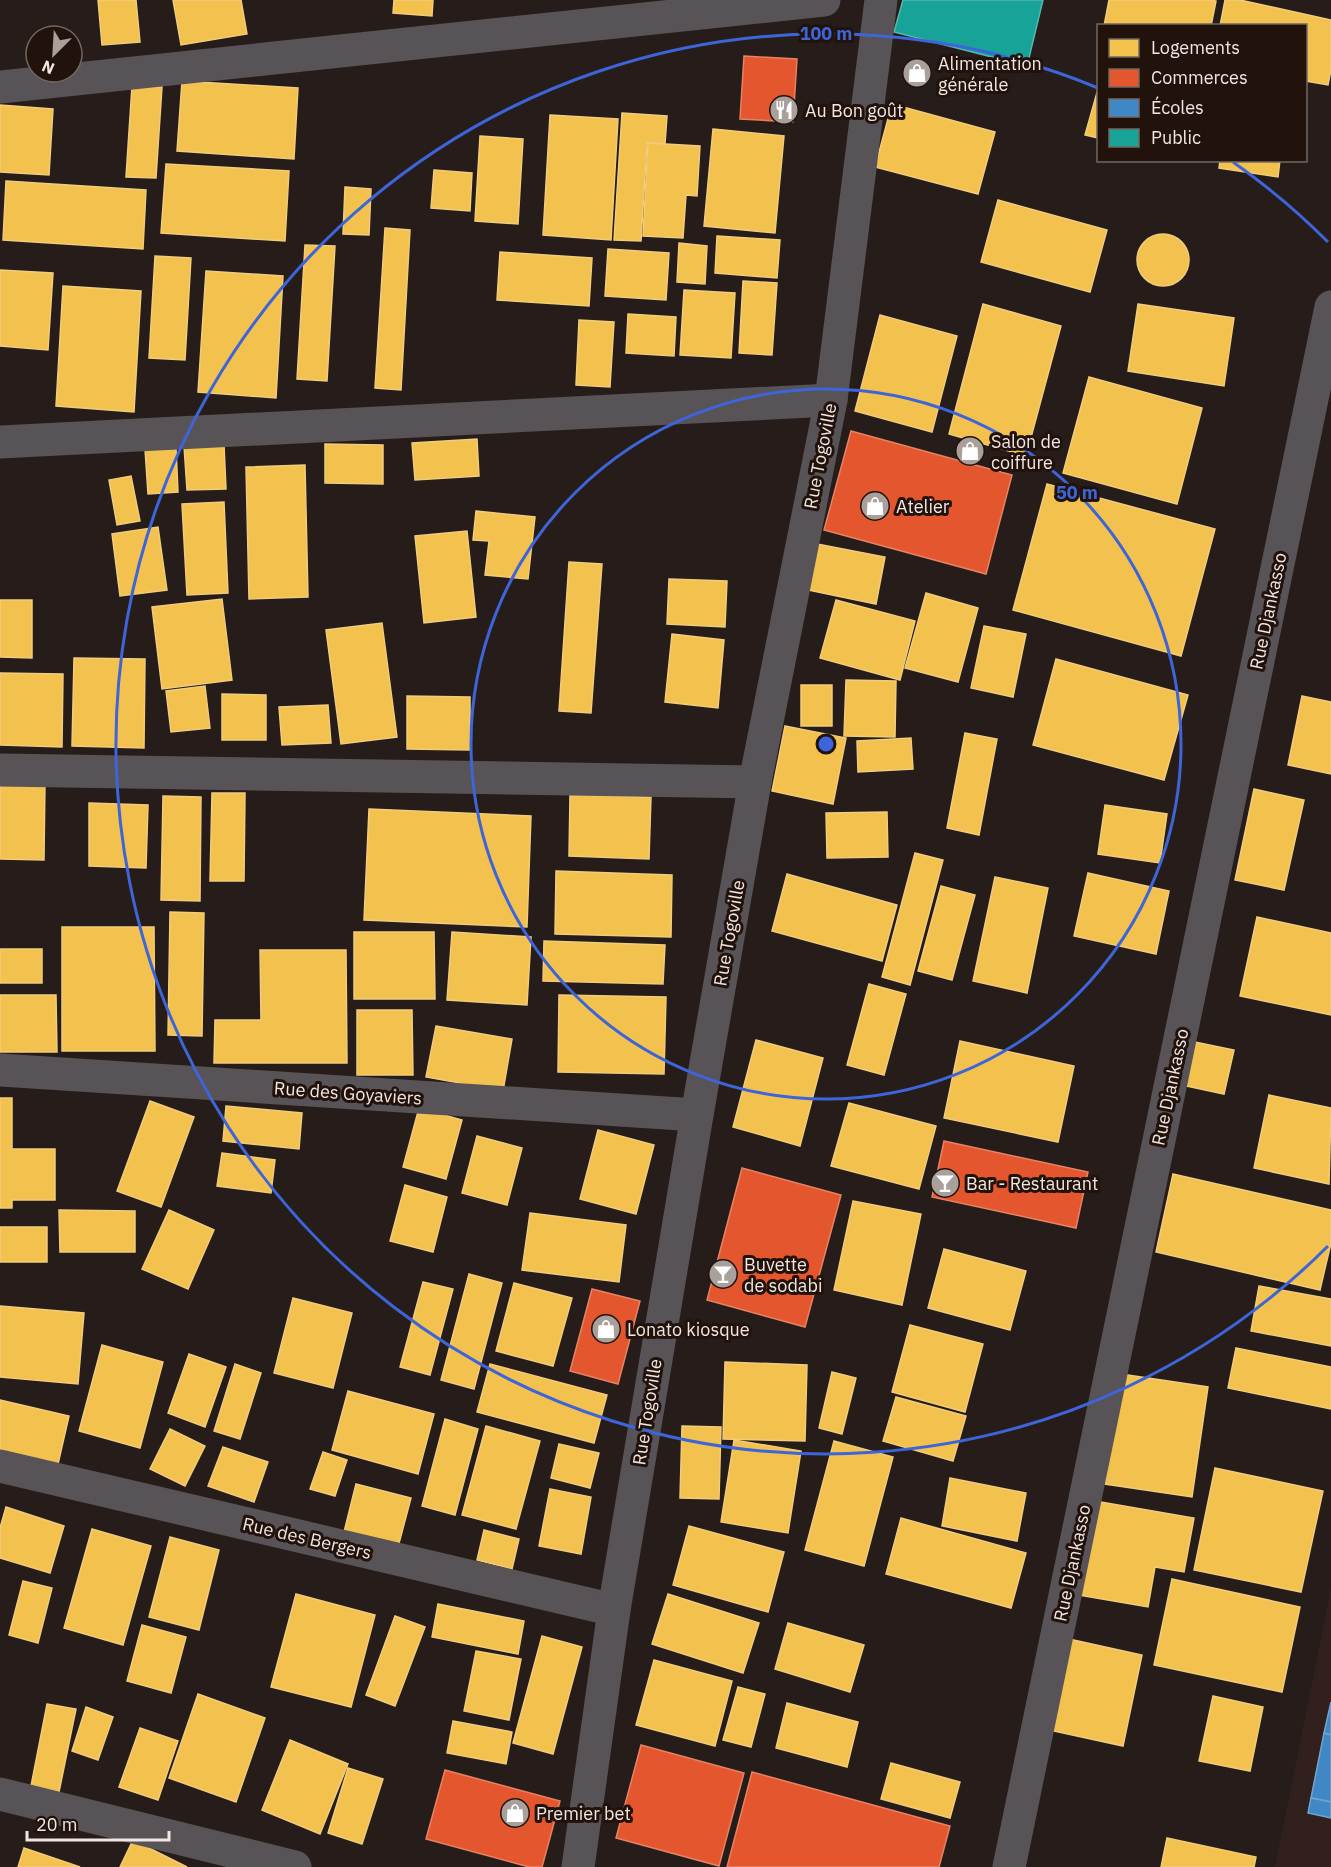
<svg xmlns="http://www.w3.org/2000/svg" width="1331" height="1867" font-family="'IBM Plex Sans',sans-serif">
<rect width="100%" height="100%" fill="#261d1a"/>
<path fill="#32201e" d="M1331,1589v278h-56z"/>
<g fill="#f2c14e" stroke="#f2cc7a" stroke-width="1.5">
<path d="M98,0h38l4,42 -38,3z"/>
<path d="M173,0h68l6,34 -66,11z"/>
<path d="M394,0h39l-1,16 -39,-3z"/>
<path d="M1109,0h101l6,1 -5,25h-107z"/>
<path d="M1225,0h15l91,20v50l-3,15 -22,-4v-55h-86z"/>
<path d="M182,81l116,7 -4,71 -117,-8z"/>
<path d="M132,86l30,1 -6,91 -30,-1z"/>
<path d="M1098,89v49l-13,-3z"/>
<path d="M892,104l103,28 -17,62 -103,-27z"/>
<path d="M0,105l53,4 -4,66 -49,-3z"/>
<path d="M622,113l45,3 -2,28 -18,-1 -6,98 -27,-1z"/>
<path d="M550,115l68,4 -7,121 -68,-5z"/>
<path d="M713,129l71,7 -9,97 -71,-7z"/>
<path d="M480,136l43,3 -5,85 -43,-3z"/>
<path d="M648,143l52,3 -3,50 -11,-1 -3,43 -40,-2z"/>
<path d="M1220,160h60l-2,17 -59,-9z"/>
<path d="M166,164l123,7 -4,70 -124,-8z"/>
<path d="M434,170l38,3 -2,38 -39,-3z"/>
<path d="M6,181l140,9 -3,59 -140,-9z"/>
<path d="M345,187l26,2 -2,46 -26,-1z"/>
<path d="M998,200l109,30 -17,62 -109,-30z"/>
<path d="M385,228l25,2 -9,160 -26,-2z"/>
<circle cx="1163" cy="260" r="26"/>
<path d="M717,236l63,4 -3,38 -62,-5z"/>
<path d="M679,243l28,3 -2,38 -28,-2z"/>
<path d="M305,245l30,1 -8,135 -30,-2z"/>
<path d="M608,249l61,4 -3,47 -61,-4z"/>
<path d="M500,252l92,6 -3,48 -92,-6z"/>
<path d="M155,256l36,2 -6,102 -36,-2z"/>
<path d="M0,270l53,3 -5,77 -48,-4z"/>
<path d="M206,271l77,5 -7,122 -78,-6z"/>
<path d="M743,281l34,2 -5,72 -33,-2z"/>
<path d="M63,286l78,5 -7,121 -78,-6z"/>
<path d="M684,290l51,3 -4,65 -51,-3z"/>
<path d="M983,304l78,22 -35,130 -77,-22z"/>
<path d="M1138,304l96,14 -10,68 -96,-15z"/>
<path d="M628,314l48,3 -2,39 -48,-3z"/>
<path d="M880,315l77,21 -25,96 -77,-21z"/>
<path d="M579,320l35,2 -4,65 -34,-2z"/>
<path d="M1089,377l113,31 -25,96 -114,-31z"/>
<path d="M477,439l2,37 -64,4 -3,-37z"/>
<path d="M325,444l58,1v39l-58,-1z"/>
<path d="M224,445l2,44 -39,1 -3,-44z"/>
<path d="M176,448l2,44 -30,2 -3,-45z"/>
<path d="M305,465l3,132 -59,2 -3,-132z"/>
<path d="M131,476l9,45 -23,4 -8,-45z"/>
<path d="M1047,484l168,45 -34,127 -168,-46z"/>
<path d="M224,502l4,91 -41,2 -5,-91z"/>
<path d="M476,511l59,6 -7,62 -43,-4 4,-34 -16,-1z"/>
<path d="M158,527l9,63 -47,6 -8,-62z"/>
<path d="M467,531l9,86 -52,6 -9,-87z"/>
<path d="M812,543l73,14 -9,47 -73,-15z"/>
<path d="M569,562l33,2 -11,149 -32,-2z"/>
<path d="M669,579l58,2 -2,46 -58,-3z"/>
<path d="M926,593l52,15 -20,74 -53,-14z"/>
<path d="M222,599l10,81 -70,9 -10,-82z"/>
<path d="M0,600h32v58l-32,-1z"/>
<path d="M836,600l79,21 -15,59 -80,-22z"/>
<path d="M382,623l15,114 -56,7 -15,-114z"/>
<path d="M984,626l42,8 -13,63 -42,-9z"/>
<path d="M672,634l52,6 -6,68 -53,-6z"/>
<path d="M74,658l71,1 -1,89 -72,-2z"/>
<path d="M1056,659l132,36 -24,85 -131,-35z"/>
<path d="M0,673l63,1 -1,73 -62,-2z"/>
<path d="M846,680l50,1 -1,56 -51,-1z"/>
<rect x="801" y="685" width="31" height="41"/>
<path d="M205,686l5,42 -39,4 -5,-41z"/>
<path d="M222,694l44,1v45h-44z"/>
<path d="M407,696l63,1v53l-63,-1z"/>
<path d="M1302,696l29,6v72l-43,-9z"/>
<path d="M328,705l3,38 -49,2 -3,-38z"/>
<path d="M785,726l61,12 -13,66 -61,-13z"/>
<path d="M965,733l32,6 -18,96 -32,-7z"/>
<path d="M911,738l2,31 -55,3 -1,-31z"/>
<path d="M0,779l45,1 -1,80 -44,-1z"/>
<path d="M1254,789l50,11 -20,90 -49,-10z"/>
<path d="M212,793h33l-1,88h-34z"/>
<path d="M570,795l81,2 -2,62 -80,-3z"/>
<path d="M163,796l38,1 -1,104 -39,-1z"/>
<path d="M89,803l59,2 -2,63 -57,-2z"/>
<path d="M1105,805l62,9 -7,49 -62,-9z"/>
<path d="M369,809l162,7 -4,111 -163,-7z"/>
<path d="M887,812l1,45 -61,1 -1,-45z"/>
<path d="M915,853l28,7 -33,125 -28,-8z"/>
<path d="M556,871l116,4 -1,62 -116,-3z"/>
<path d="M1088,873l81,18 -13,63 -82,-18z"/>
<path d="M787,874l110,31 -15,56 -110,-30z"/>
<path d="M995,877l53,11 -21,105 -54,-12z"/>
<path d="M941,886l34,9 -23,85 -34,-9z"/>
<path d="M170,912l34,1 -2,123 -34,-1z"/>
<path d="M1257,917l74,16v82l-91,-19z"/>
<path d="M62,927h92l1,124h-93z"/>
<path d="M354,932h80l1,67h-81z"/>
<path d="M452,932l79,5 -4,68 -80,-5z"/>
<path d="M544,941l121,4 -2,39 -120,-3z"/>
<rect x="0" y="949" width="42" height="34"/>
<path d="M260,950h86l1,113h-133l1,-43h46z"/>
<path d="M869,984l37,10 -22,81 -37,-10z"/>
<path d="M0,995h56l1,57h-57z"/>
<path d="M559,995l107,2 -2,77 -106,-2z"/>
<path d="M357,1010h55l1,65h-56z"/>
<path d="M436,1026l76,13 -9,52 -77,-14z"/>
<path d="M756,1040l67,18 -23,88 -67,-19z"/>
<path d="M960,1041l114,25 -16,76 -114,-24z"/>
<path d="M1195,1042l39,8 -10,44 -38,-8z"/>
<path d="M1269,1095l62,13 -2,76 -75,-16z"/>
<path d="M0,1098h12v51h43v51h-43v8h-12z"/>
<path d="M150,1101l44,16 -33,90 -44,-16z"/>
<path d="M849,1103l87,23 -17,63 -88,-23z"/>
<path d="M226,1106l76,7 -3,36 -76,-8z"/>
<path d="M419,1108l43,12 -16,59 -43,-12z"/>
<path d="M598,1130l56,15 -18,69 -56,-15z"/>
<path d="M477,1136l45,12 -15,57 -45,-12z"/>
<path d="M222,1153l53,7 -4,33 -54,-7z"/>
<path d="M1173,1174l158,36v33l-11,47 -164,-38z"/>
<path d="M405,1185l42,12 -14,55 -43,-11z"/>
<path d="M853,1201l68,13 -19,91 -68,-15z"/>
<path d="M59,1210l76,1v41h-75z"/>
<path d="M169,1210l45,20 -26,59 -46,-20z"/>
<path d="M530,1213l96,12 -7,57 -97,-12z"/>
<rect x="0" y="1227" width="47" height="35"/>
<path d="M944,1249l82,22 -16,59 -82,-22z"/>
<path d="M469,1274l33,9 -28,106 -33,-9z"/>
<path d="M423,1282l30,7 -23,86 -30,-8z"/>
<path d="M514,1283l58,15 -19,68 -57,-15z"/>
<path d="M1259,1286l72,13v47l-80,-15z"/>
<path d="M293,1298l59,15 -19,75 -59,-15z"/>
<path d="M0,1306l84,7 -6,71 -78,-7z"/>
<path d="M910,1325l73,19 -18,68 -73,-20z"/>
<path d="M102,1345l61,17 -23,86 -61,-17z"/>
<path d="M1236,1348l95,19v42l-103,-21z"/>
<path d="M189,1354l37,13 -21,60 -37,-14z"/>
<path d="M725,1362l82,3 -2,76 -82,-2z"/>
<path d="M235,1364l26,9 -21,66 -26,-8z"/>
<path d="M490,1364l117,31 -13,48 -117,-31z"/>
<path d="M832,1372l24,6 -14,56 -23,-6z"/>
<path d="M1121,1374l87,13 -16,110 -87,-13z"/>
<path d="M348,1391l86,23 -16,60 -86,-24z"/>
<path d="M896,1397l70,19 -13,45 -70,-20z"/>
<path d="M0,1400l69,16 -11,48 -58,-13z"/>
<path d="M445,1419l33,10 -23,86 -33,-9z"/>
<path d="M486,1426l54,15 -24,88 -54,-14z"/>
<path d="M682,1426l39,1 -2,72 -39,-1z"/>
<path d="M170,1429l35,17 -20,40 -35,-17z"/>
<path d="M734,1440l67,11 -13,82 -67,-11z"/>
<path d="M834,1441l59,16 -29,109 -59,-16z"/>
<path d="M559,1444l40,9 -9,35 -39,-10z"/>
<path d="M223,1447l45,15 -14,40 -46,-16z"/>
<path d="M323,1452l24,8 -12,36 -25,-7z"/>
<path d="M1215,1468l108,23 -22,101 -107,-22z"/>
<path d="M950,1478l76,15 -9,48 -75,-15z"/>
<path d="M356,1484l55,14 -14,53 -54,-15z"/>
<path d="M550,1489l41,8 -10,57 -42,-8z"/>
<path d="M1095,1501l99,17 -10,54 -29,-5 -7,40 -70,-12z"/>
<path d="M6,1507l58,19 -14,47 -50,-15v-30z"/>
<path d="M901,1518l125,35 -15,55 -125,-34z"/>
<path d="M689,1526l95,26 -16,60 -95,-27z"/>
<path d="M92,1529l59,17 -28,99 -59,-17z"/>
<path d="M484,1530l35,9 -7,30 -35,-9z"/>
<path d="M170,1537l49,13 -20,80 -50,-13z"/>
<path d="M1172,1579l128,28 -18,85 -128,-27z"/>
<path d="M23,1581l29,7 -14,55 -29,-8z"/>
<path d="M296,1594l79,21 -24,92 -80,-20z"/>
<path d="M668,1594l91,29 -16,50 -91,-29z"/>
<path d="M438,1604l86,17 -6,33 -86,-17z"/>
<path d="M395,1616l30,11 -30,79 -29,-11z"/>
<path d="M788,1623l76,22 -14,47 -75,-23z"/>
<path d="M142,1625l44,12 -15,56 -44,-12z"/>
<path d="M542,1636l40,11 -29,107 -40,-11z"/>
<path d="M1069,1639l73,16 -19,91 -74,-16z"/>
<path d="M476,1651l45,8 -12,61 -45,-9z"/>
<path d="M654,1660l78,21 -17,65 -79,-21z"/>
<path d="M738,1687l27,7 -14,53 -28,-7z"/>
<path d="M198,1694l67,24 -29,84 -67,-24z"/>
<path d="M1213,1696l50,11 -13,64 -51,-10z"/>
<path d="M787,1703l71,19 -11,45 -71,-19z"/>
<path d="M47,1704l29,5 -17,83 -28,-6z"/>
<path d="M86,1707l27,10 -15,43 -26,-9z"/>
<path d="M453,1721l59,11 -6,32 -59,-11z"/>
<path d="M140,1728l38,13 -20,59 -39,-13z"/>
<path d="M290,1740l58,24 -28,70 -58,-24z"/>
<path d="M891,1763l69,19 -10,36 -69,-19z"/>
<path d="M348,1768l35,11 -21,65 -34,-11z"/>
<path d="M1167,1838l89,19 -2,10h-93z"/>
<path d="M133,1840l54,27h-67z"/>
<path d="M24,1848l56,19h-62z"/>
</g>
<g fill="#e4572e" stroke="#e88264" stroke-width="1.5">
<path d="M744,56l53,3 -4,63 -53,-3z"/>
<path d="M851,431l161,44 -26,99 -162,-44z"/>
<path d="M944,1141l144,31 -12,56 -144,-31z"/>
<path d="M742,1168l99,27 -36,132 -98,-27z"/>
<path d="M592,1289l48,12 -22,83 -48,-13z"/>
<path d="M641,1745l103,28 -25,93 -103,-28z"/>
<path d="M445,1770l115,31 -18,66h-13l-103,-28z"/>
<path d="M752,1772l198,54 -11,41h-212z"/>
</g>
<g fill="#3f88c5" stroke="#74a4cd" stroke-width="1.5">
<path d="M1331,1702v33l-7,-2z"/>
<path d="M1324,1733l7,2v67l-20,-4z"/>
<path d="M1311,1798l20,4v16l-23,-5z"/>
</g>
<path fill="#17a398" stroke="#58b7ae" stroke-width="1.5" d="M903,0h140l-16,66 -133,-34z"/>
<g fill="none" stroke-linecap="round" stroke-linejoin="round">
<g stroke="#585357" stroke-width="33">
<path d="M0,87l824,-87"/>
<path d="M0,442l831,-42"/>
<path d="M0,770l755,12"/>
<path d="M0,1070l697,45"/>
<path d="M0,1466l614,144"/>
<path d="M0,1794l295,73"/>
<path d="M578,1867l36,-257 83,-495 58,-333 76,-382 50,-400"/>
<path d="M1009,1867l322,-1560"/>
</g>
</g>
<g fill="none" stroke="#3d65d9" stroke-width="3">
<circle cx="826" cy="744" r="355"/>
<path d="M1328 1246A710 710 0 1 1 1098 88M1233 162A710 710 0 0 1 1328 242"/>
</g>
<defs>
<g id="shop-disc" transform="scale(1.5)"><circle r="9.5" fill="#aaa09b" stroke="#21120c"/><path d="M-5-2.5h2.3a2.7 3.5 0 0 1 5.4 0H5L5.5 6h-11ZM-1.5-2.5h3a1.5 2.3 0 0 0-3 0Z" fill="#fff"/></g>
<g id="restaurant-disc" transform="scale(1.5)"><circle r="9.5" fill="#aaa09b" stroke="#21120c"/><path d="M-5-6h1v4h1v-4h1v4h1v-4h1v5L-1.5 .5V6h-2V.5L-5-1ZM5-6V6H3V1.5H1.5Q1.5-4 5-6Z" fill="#fff"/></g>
<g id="bar-disc" transform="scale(1.5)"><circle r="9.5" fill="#aaa09b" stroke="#21120c"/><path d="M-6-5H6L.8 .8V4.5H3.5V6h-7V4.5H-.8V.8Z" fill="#fff"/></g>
</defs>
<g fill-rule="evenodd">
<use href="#shop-disc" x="917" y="73"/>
<use href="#restaurant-disc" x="784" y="110"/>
<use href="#shop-disc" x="970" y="451"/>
<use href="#shop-disc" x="875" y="506"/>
<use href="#bar-disc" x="945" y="1183"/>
<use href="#bar-disc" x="723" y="1274"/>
<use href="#shop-disc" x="606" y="1329"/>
<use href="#shop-disc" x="515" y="1813"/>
</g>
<g text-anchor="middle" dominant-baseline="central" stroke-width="6" stroke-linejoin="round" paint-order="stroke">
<g font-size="18" fill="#f1e6e1" stroke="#21120c" text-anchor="start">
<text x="938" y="63">Alimentation<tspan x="938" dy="21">générale</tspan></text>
<text x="805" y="110">Au Bon goût</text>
<text x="991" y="441">Salon de<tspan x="991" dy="21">coiffure</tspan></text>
<text x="896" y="506">Atelier</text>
<text x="966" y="1183">Bar - Restaurant</text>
<text x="744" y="1264">Buvette<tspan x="744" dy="21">de sodabi</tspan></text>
<text x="627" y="1329">Lonato kiosque</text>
<text x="536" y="1813">Premier bet</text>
</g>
<g font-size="18" fill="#f1e6e1" stroke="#21120c">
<text transform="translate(820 456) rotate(-79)">Rue Togoville</text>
<text transform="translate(1268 611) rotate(-78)">Rue Djankasso</text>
<text transform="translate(729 933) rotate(-80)">Rue Togoville</text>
<text transform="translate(1170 1087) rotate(-78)">Rue Djankasso</text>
<text transform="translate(348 1093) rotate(4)">Rue des Goyaviers</text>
<text transform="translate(647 1412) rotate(-81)">Rue Togoville</text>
<text transform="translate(307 1538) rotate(13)">Rue des Bergers</text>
<text transform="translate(1072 1563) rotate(-78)">Rue Djankasso</text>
</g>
</g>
<circle cx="826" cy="744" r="9" fill="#3d65d9" stroke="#21120c" stroke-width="3"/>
<g font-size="18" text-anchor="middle" font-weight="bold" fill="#3d65d9" stroke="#21120c" stroke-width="6" stroke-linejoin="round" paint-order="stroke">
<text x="826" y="40">100 m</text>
<text x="1077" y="499">50 m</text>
</g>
<rect x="1097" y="24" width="210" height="138" fill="#21120c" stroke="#746761" stroke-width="1.5"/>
<rect x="1109" y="39" width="30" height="18" fill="#f2c14e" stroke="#746761" stroke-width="1.5"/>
<text x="1151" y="54" font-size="18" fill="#f1e6e1">Logements</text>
<rect x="1109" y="69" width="30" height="18" fill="#e4572e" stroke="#746761" stroke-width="1.5"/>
<text x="1151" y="84" font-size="18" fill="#f1e6e1">Commerces</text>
<rect x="1109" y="99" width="30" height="18" fill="#3f88c5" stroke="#746761" stroke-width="1.5"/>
<text x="1151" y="114" font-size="18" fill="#f1e6e1">Écoles</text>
<rect x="1109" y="129" width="30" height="18" fill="#17a398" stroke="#746761" stroke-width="1.5"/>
<text x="1151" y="144" font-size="18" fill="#f1e6e1">Public</text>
<g transform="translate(54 54) rotate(204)"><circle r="28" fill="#21120c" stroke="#746761" stroke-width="1.5"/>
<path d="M0-4.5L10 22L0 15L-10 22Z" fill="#aaa09b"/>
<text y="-9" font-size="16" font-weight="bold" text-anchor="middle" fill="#f1e6e1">N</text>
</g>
<path d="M27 1831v9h142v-9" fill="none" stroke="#f1e6e1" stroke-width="3"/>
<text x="36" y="1831" font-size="18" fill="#f1e6e1" stroke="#21120c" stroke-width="4.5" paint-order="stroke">20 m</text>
</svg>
